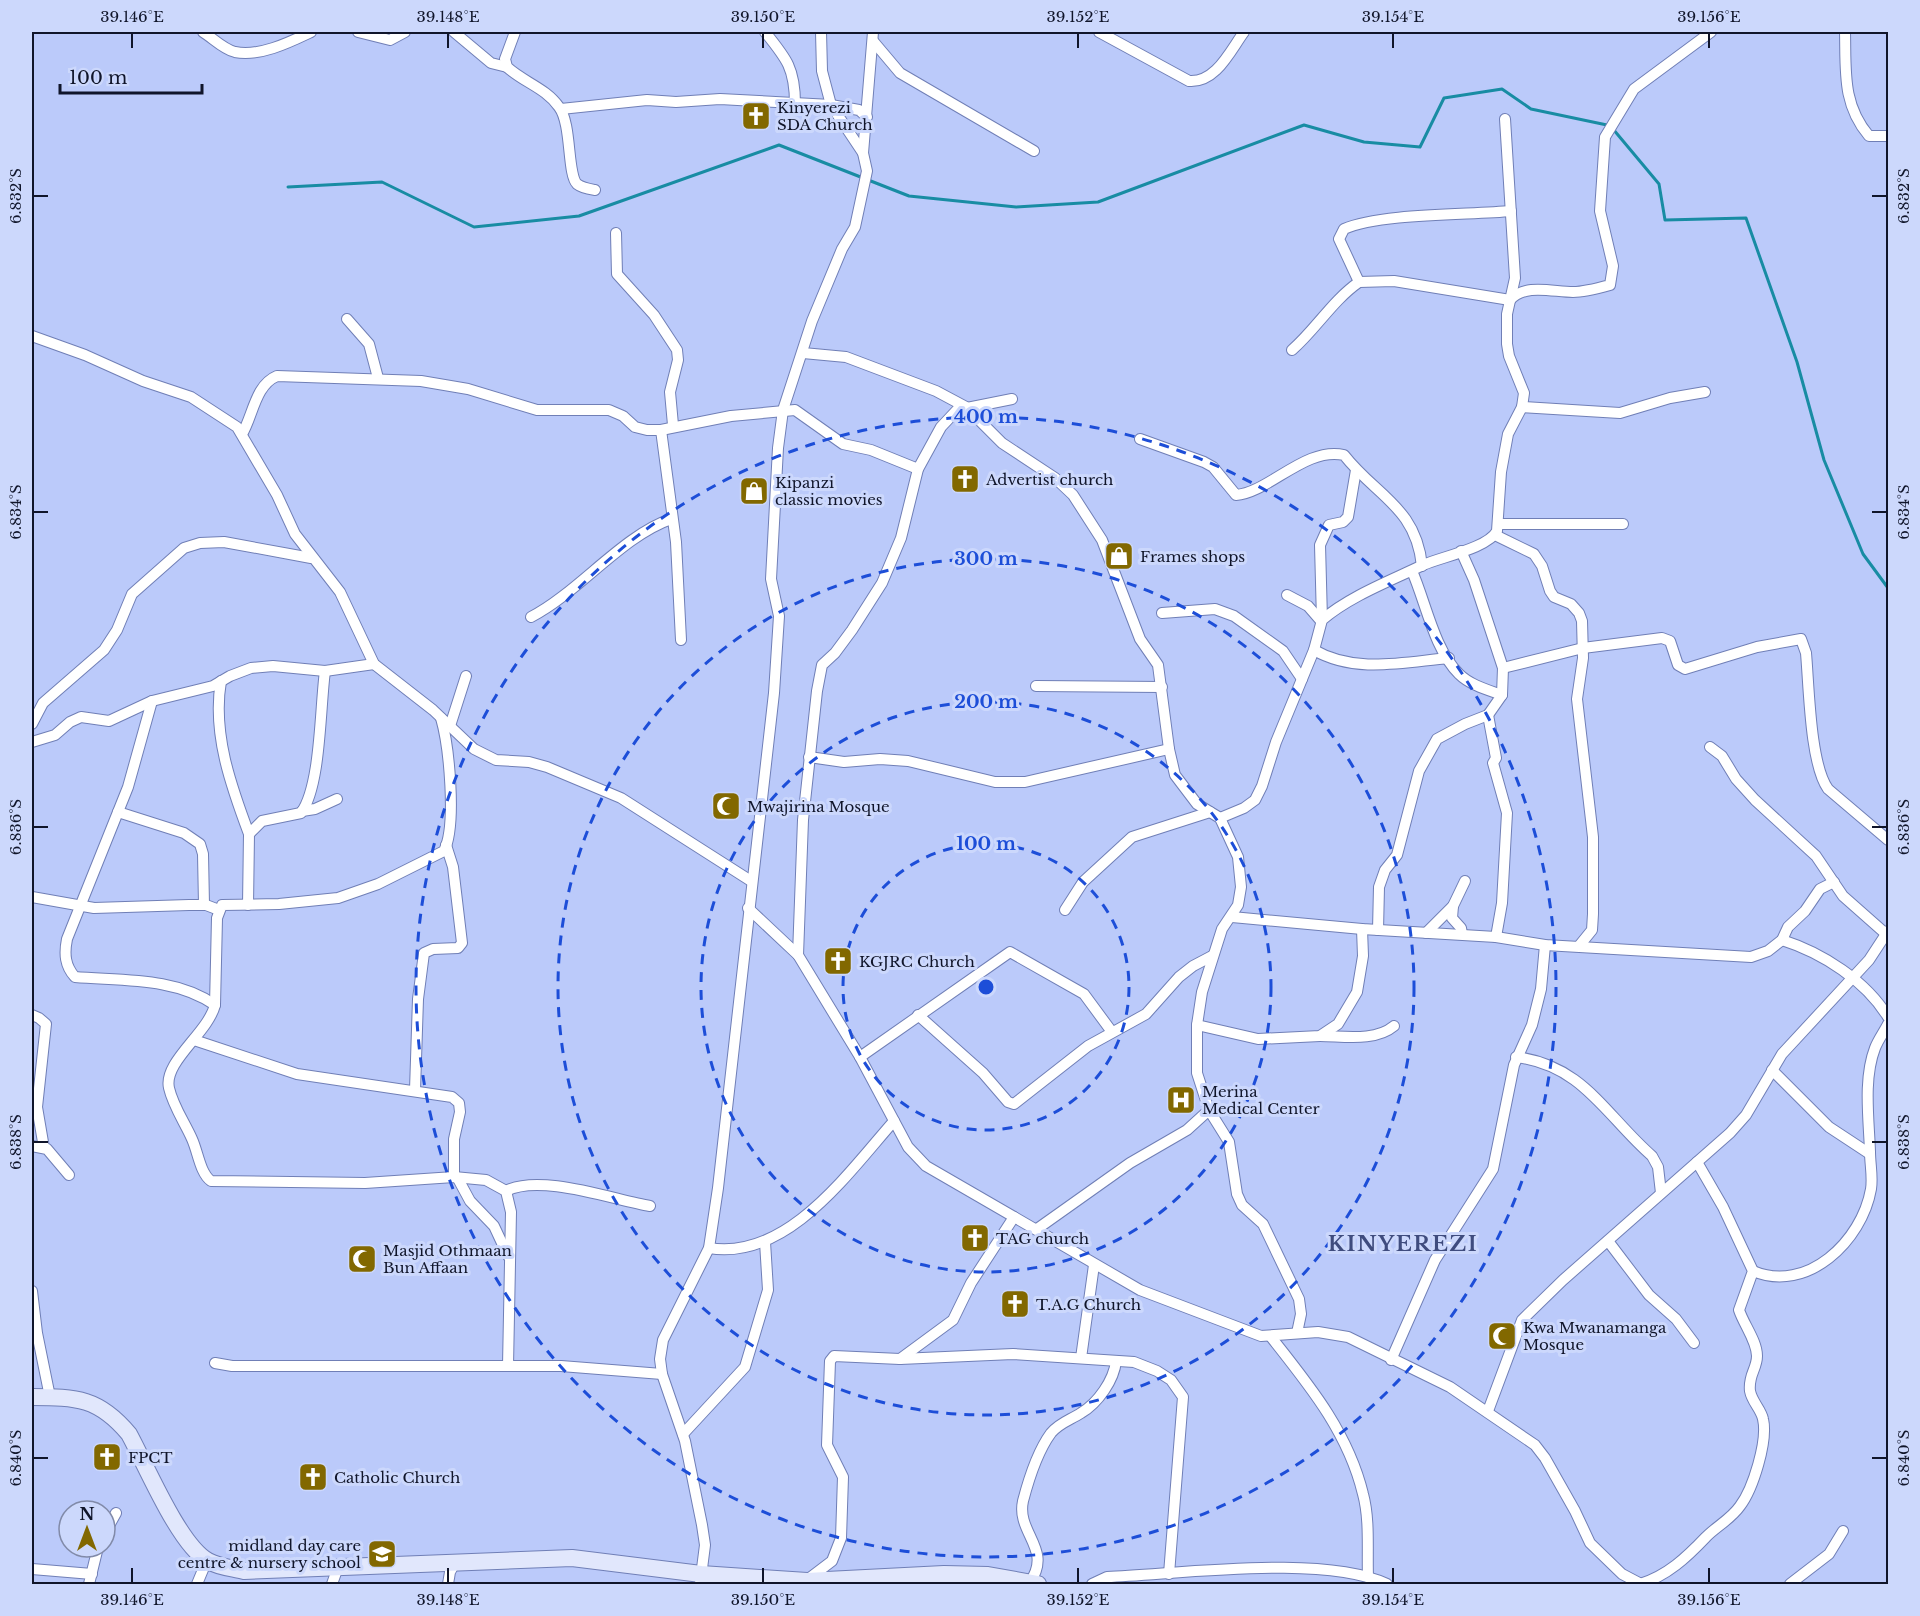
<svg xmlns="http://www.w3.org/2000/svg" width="1920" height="1616" font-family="'Libre Baskerville',serif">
<rect width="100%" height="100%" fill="#bbcafa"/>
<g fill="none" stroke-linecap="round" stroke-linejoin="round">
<g stroke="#188ca3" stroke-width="3">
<path d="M1613,129l46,55 6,36 81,-2 51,144 27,98 39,94 25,34"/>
<path d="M288,187l94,-5 92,45 105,-11 200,-71 130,51 107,11 82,-5 206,-77 60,17 56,5 24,-49 58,-9 29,20 76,16"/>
</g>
<g stroke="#707fb6" stroke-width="12">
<g id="street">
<path d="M203,32c10,6 20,17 32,20 25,5 55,-10 76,-20"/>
<path d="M358,32l32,8 15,-8"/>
<path d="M454,32l37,31 16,4"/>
<path d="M515,32l-10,27 2,8c16,15 39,21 52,40 13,17 8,67 18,77 5,4 12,5 18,6"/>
<path d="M765,32c22,27 30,37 30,72"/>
<path d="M1099,32l90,49c27,2 41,-30 55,-49"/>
<path d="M1845,32c1,39 -3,72 24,104h19"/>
<path d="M873,41l27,32 134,78"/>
<path d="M561,109l86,-9 29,2 44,-3 111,6 28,5 8,7"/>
<path d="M863,153l10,-121"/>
<path d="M616,233l1,41 37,41 23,35 1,10 -8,32 3,33"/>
<path d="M1359,282l-20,-43 5,-10c36,-16 125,-14 167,-18"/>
<path d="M347,319l22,25 9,34"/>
<path d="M32,336l53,19 58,26 48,16 46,30 40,68 18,39 45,58 34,72 59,46 41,39 22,11 33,2 18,5 74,31 130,83"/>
<path d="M1292,350c24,-21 40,-49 67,-68l35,-1 116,19c15,-17 43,-8 63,-8 11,0 26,-4 37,-7l3,-19 -13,-55 5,-74 29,-48 77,-57"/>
<path d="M803,353l43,4 90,34 30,16 36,36 53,35 18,17 29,45 38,99 18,26 11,84 6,26 22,29 23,14 18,39 3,30 -3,18 -16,24 -20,63 -5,33v48l12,37 20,32 8,52 5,11 21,19 36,75 2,15 -4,19"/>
<path d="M1522,407l98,6 50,-15 35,-6"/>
<path d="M661,430l15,112 5,98"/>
<path d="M242,434c11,-18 13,-49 35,-58l144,5 47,8 69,21h72l14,6 12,11 12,3h14l70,-14 64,-6 48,34 28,6 47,19"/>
<path d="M1140,439l64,23 9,5 23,28c32,-2 70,-49 108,-40 32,41 72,52 78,111"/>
<path d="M1499,524h124"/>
<path d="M1495,535l39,19 8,12 8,25 4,6 17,7 8,9 3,8 1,37 -6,41 16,138v77l-1,16 -13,16"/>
<path d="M1412,571c14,32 22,78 47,103 11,11 29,16 43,21"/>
<path d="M1287,595l21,11 13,15"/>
<path d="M1162,613l53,-4 19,7 49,35 19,28"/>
<path d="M531,617c48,-25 91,-81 140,-98"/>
<path d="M1322,620l-2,-75 9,-20 14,-3 5,-5 8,-47"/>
<path d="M1314,650c41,24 90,12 135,8"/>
<path d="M1503,668l80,-20 79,-10 8,3 8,24 7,4 72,-22 44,-8 5,14c3,33 4,111 22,136l60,51"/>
<path d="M221,681c-9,52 10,105 28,153"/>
<path d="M1036,686l126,1"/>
<path d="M152,701l-24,86 -61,152c-3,15 -2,27 8,38 47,4 100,0 140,28"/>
<path d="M1488,715l8,43 -3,5 14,50 -5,90 -6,34"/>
<path d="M441,718c8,28 16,107 3,133l-66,33 -40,14 -59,6 -57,1 -5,13 -2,87c-7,28 -52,57 -46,83 4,18 16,35 23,51 6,13 8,34 19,42l154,2 89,-6 32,3 20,11 5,21 -3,154"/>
<path d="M32,724l11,-21 61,-53 13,-20 15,-36 52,-46 16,-5 24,-1 87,16"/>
<path d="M450,726l16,-50"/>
<path d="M32,742l23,-7 15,-13 11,-5 28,4 43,-20 61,-15 17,-10 21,-8 22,-2 52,5 49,-7"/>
<path d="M1710,747l12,9 14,23 19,21 61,56 27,40 43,38"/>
<path d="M809,757l35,5 36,-3 28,2 87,21h30l144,-33"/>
<path d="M302,811l13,-2 22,-10"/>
<path d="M118,812l66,21 16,11 3,10 1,51"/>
<path d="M1220,818l24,-10 11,-8 7,-14 14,-44 38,-92 8,-30c28,-24 68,-39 101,-55 18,-8 65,-17 74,-34l4,-59 7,-38 14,-27 2,-14 -15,-37 -2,-12v-30l8,-36 -10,-159"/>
<path d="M32,897l62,11 95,-3h17l13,5"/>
<path d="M248,905l1,-71 13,-13 39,-8c20,-27 19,-106 24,-142"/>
<path d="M1453,906l-1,12 9,10 1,6"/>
<path d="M748,908l50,47 62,102 48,90 18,19 214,124 121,46 57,-4 30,5 102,50 85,58 10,13 30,53 15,32 32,31 19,10"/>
<path d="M1065,910l18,-28 49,-45 78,-25"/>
<path d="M1232,917l130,12 134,8 49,8 206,12 17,-6 14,-11 6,-13 17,-16 15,-22 14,-7"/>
<path d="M1378,930l1,-43 6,-17 12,-15 22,-84 18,-32 28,-15 23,-9 14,-20 1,-27 -29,-88 -13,-29"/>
<path d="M1426,933l27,-27 12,-25"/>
<path d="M1782,940c41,13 84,41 106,77"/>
<path d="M798,955l5,-135 14,-129 5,-26 13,-12 17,-23 30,-47 19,-45 17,-69 23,-42 16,-17 55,-11"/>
<path d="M32,1015l7,3 7,6 -9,83 7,41"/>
<path d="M918,1015l65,58 25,29 6,2 74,-58 58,-32 33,-37 14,-11 19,-10"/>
<path d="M1197,1025l61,14 62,-3 18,-12 19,-32 6,-36 -1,-27"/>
<path d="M1320,1036c23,0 55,6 74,-10"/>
<path d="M194,1040l103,34 155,23 7,6 1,9 -6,27v38"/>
<path d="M860,1057l150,-105 74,42 28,38"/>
<path d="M1516,1057c67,8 90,59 136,99l6,11 3,26"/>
<path d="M1772,1070l57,57 41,27"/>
<path d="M415,1090l3,-91 6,-46 9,-4 25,-1 4,-5 -9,-76 -7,-22"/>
<path d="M32,1146l15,3 22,26"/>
<path d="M457,1177l13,24 24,25 14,30"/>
<path d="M506,1191c34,-18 108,9 144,15"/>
<path d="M1037,1229l93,-66 57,-33 22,-20"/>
<path d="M1608,1241l41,54 27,24 18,24"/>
<path d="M709,1248c78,13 139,-75 185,-127"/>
<path d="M1753,1271c54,23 109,-30 118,-82 2,-12 -1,-25 -1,-37 -1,-32 -7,-73 5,-104 3,-8 9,-16 13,-24"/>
<path d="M32,1291l5,42 13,64"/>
<path d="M1271,1337c38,48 77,95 92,157 7,26 4,56 5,83"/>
<path d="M1081,1358l13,-93"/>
<path d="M900,1359l53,-39 18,-37 43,-66"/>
<path d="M1391,1360l44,-100 58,-91 21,-104 18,-40 9,-36 4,-44"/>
<path d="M215,1363l17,3h329l101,8"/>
<path d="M1488,1411l34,-91 41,-40 167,-147 16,-18 36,-61 87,-94 19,-29"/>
<path d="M683,1434l62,-67 23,-77 -3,-48"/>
<path d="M105,1533l11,-20"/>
<path d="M32,1569l60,5"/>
<path d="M807,1580l25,-19 9,-23 2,-61 -16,-32 3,-84 4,-5 66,3 113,-5 121,8 23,9 14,9 12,17 -14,177"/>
<path d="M1030,1582c23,-33 -14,-49 -7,-81 6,-23 14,-49 28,-68 8,-10 19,-13 30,-20 17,-10 33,-33 35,-52"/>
<path d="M89,1584l9,-37"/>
<path d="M197,1584l10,-24"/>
<path d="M332,1584l6,-17"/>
<path d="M448,1584l2,-12 6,-11"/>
<path d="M700,1584l5,-39 -3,-20 -17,-84 -23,-67 -2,-15 3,-19 46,-92 9,-60 56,-495 5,-77 -8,-37 7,-131 5,-38 29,-89 30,-72 13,-22 12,-56 -4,-18 -32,-48 -9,-34 -1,-39"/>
<path d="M1092,1584l15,-7c74,-3 216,-23 280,7"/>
<path d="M1640,1584c27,-8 47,-27 66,-47 11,-11 25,-18 34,-31 13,-17 28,-65 23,-87 -2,-10 -11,-17 -13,-28 -2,-16 7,-22 7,-35 0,-15 -13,-31 -18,-46l14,-39 -30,-64 -26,-45"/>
<path d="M1790,1584l39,-30 14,-23"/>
</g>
</g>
<g stroke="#707fb6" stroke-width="18">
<path id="secondary" d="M32,1397c45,0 67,1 97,37 17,31 50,111 79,127 11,6 24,7 36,10l328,-13 129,16 106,7 137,-7 44,1 50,9"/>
</g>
<use href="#street" stroke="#fff" stroke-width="10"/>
<use href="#secondary" stroke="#e1e7fc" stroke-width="16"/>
</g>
<path fill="none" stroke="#10152a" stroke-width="2" d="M132,33v15M448,33v15M763,33v15M1078,33v15M1393,33v15M1709,33v15M33,196h15M1872,196h15M33,512h15M1872,512h15M33,827h15M1872,827h15M33,1142h15M1872,1142h15M33,1458h15M1872,1458h15M132,1568v15M448,1568v15M763,1568v15M1078,1568v15M1393,1568v15M1709,1568v15"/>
<g fill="none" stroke="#1d4ed8" stroke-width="3" stroke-dasharray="10 8">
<circle cx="986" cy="987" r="143"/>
<circle cx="986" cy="987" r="285"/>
<circle cx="986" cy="987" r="428"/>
<circle cx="986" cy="987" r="570"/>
</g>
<defs>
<g id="church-square" transform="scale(1.5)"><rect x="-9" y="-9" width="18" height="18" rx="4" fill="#826800" stroke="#ccd8fc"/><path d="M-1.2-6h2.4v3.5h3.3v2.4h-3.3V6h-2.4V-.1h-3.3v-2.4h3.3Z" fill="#fff"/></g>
<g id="shop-square" transform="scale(1.5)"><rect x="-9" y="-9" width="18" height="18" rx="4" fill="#826800" stroke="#ccd8fc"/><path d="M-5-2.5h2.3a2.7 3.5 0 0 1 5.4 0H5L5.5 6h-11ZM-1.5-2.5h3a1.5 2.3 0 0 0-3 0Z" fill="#fff"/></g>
<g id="mosque-square" transform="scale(1.5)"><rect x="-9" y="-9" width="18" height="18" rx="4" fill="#826800" stroke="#ccd8fc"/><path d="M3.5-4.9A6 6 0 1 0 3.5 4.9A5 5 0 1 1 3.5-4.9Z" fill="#fff"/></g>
<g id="hospital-square" transform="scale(1.5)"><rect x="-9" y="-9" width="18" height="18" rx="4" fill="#826800" stroke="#ccd8fc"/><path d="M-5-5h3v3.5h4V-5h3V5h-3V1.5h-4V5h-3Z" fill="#fff"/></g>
<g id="school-square" transform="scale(1.5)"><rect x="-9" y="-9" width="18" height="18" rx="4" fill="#826800" stroke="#ccd8fc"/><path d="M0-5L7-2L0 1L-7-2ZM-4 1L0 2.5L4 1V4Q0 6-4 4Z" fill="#fff"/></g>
</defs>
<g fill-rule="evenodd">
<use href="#church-square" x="756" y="116"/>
<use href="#church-square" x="965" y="479"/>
<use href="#shop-square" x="754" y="491"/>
<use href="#shop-square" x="1119" y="556"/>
<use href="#mosque-square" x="726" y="806"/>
<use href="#church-square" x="838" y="961"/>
<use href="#hospital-square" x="1181" y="1100"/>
<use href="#church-square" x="975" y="1238"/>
<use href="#mosque-square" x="362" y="1259"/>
<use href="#church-square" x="1015" y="1304"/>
<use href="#mosque-square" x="1502" y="1336"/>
<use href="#church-square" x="107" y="1457"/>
<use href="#church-square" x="313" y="1477"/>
<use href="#school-square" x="382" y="1554"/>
</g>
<g text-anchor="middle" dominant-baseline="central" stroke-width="6" stroke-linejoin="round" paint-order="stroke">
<g font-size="15" fill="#10152a" stroke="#ccd8fc" text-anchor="start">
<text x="777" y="107">Kinyerezi<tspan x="777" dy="17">SDA Church</tspan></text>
<text x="986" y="479">Advertist church</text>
<text x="775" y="482">Kipanzi<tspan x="775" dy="17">classic movies</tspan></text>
<text x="1140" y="556">Frames shops</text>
<text x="747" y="806">Mwajirina Mosque</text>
<text x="859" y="961">KGJRC Church</text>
<text x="1202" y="1091">Merina<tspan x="1202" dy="17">Medical Center</tspan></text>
<text x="996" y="1238">TAG church</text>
<text x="383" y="1250">Masjid Othmaan<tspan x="383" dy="17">Bun Affaan</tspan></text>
<text x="1036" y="1304">T.A.G Church</text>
<text x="1523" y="1327">Kwa Mwanamanga<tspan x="1523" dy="17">Mosque</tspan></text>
<text x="128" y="1457">FPCT</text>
<text x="334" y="1477">Catholic Church</text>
<text x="361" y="1545" text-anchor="end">midland day care<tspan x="361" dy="17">centre &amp; nursery school</tspan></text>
</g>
<g font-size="21" font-weight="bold" letter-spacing="1.5" fill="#3f4c7e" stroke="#ccd8fc">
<text x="1403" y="1244">KINYEREZI</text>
</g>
</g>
<circle cx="986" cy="987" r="9" fill="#1d4ed8" stroke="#ccd8fc" stroke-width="3"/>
<g font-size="18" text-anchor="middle" font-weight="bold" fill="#1d4ed8" stroke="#ccd8fc" stroke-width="6" stroke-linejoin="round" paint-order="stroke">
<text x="986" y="423">400 m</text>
<text x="986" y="565">300 m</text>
<text x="986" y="708">200 m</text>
<text x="986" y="850">100 m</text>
</g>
<rect width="1920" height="1616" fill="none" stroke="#ccd8fc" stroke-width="66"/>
<g transform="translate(87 1529)"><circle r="28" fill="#ccd8fc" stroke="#818aa8" stroke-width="1.5"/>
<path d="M0-4.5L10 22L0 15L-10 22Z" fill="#826800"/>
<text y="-9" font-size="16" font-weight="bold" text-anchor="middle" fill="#10152a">N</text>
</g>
<path d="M60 84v9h142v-9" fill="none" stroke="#10152a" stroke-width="3"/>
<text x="69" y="84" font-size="18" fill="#10152a" stroke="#ccd8fc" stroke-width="4.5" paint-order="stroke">100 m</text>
<rect x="33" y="33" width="1854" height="1550" fill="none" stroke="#10152a" stroke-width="2"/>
<g font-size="15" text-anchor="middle" fill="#10152a">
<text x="132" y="22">39.146°E</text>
<text x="448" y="22">39.148°E</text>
<text x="763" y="22">39.150°E</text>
<text x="1078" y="22">39.152°E</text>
<text x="1393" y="22">39.154°E</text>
<text x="1709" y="22">39.156°E</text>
<text transform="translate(16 196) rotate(-90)" y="5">6.832°S</text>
<text transform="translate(1904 196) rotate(-90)" y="5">6.832°S</text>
<text transform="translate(16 512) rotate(-90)" y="5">6.834°S</text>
<text transform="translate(1904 512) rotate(-90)" y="5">6.834°S</text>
<text transform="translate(16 827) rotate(-90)" y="5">6.836°S</text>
<text transform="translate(1904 827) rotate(-90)" y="5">6.836°S</text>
<text transform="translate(16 1142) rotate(-90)" y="5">6.838°S</text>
<text transform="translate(1904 1142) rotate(-90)" y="5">6.838°S</text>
<text transform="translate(16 1458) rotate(-90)" y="5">6.840°S</text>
<text transform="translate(1904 1458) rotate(-90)" y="5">6.840°S</text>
<text x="132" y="1605">39.146°E</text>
<text x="448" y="1605">39.148°E</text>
<text x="763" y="1605">39.150°E</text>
<text x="1078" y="1605">39.152°E</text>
<text x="1393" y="1605">39.154°E</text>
<text x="1709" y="1605">39.156°E</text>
</g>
</svg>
